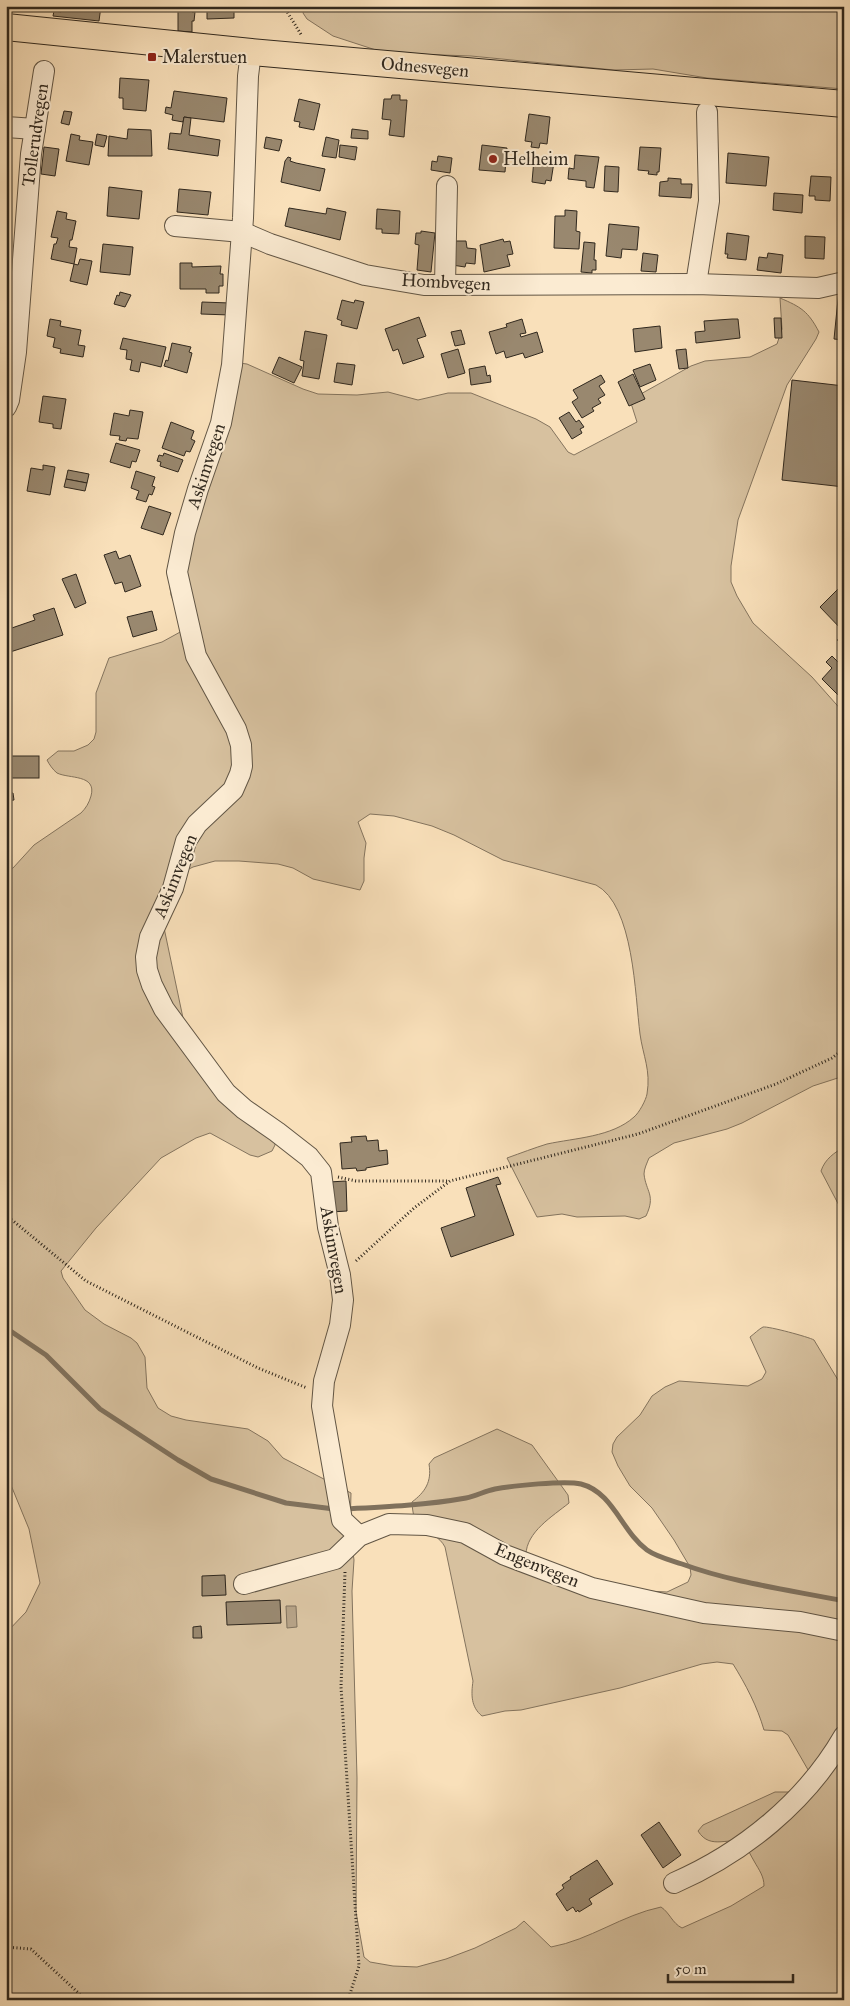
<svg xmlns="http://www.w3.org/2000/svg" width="850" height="2006" font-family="'IM FELL Great Primer',serif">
<rect width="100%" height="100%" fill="#f9e0ba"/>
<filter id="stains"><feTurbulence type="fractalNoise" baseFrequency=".004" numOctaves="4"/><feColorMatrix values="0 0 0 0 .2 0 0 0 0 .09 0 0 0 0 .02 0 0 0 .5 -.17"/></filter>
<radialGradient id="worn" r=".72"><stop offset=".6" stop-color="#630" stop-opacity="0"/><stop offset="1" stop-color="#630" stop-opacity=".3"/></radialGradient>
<g fill="#d7c19f" stroke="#84745e">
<path d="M304,6h540v83l-137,-11 -54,-9 -39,1 -143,-14 -86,-3 -52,-17 -26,-17 -4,-6z"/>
<path d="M780,298c21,9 28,13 39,34l-3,7 -29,46 -49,135 -7,46v16l6,14 16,27 59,54 32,36v363l-31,10 -71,37 -15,6 -53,14 -25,15c-2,5 -5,11 -5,16 2,18 12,21 2,42l-7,3 -14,-3 -48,1 -15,-3 -25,3 -30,-59c14,-5 27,-10 40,-14 28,-6 65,-7 87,-27 5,-4 12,-17 13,-23 4,-24 -4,-38 -7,-60 -5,-38 -6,-129 -44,-149l-93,-25 -49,-25 -22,-9 -38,-10 -24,-2 -12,8 8,21 -2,15v23l-4,9 -47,-11 -20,-11 -15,-4 -39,-3h-24l-22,6 -20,10 -14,27 24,114 24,48 68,71v8l-3,6 -14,6 -8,-2 -40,-22 -14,5 -35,20 -65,70 -35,43 2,7 22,32 19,14 27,14 6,5 8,14 2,31 11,20 13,8 15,4 62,9 20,12 15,17 68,35 -1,37 4,30 -2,31 5,187 -1,134 8,45 6,5 23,4 24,1 29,-8 29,-11 41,-20 8,-7 27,26c39,-7 71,-32 110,-40 9,6 11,16 21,21l49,-22 33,-20c0,-10 -5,-16 -10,-25 -3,-5 -6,-12 -10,-16 -13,-11 -33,7 -46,-14l5,-6 72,-33h23l13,-17 -23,-40 -6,-4 -18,-1c-7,-24 -18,-45 -31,-66l-16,-2 -15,2 -82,24 -99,22 -16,1 -23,5c-11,-9 -11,-21 -9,-35l-28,-134c-12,-22 -31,-4 -33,-45 13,-10 20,-20 17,-38l5,-6 63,-29 35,16 36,50 1,8c-16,13 -43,29 -43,52l101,35 40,2 21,-10 3,-7 -1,-8 -16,-27 -22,-32 -22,-22 -12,-20 -6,-14 1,-8 4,-7 23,-22 12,-19 13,-9 14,-6 69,5 14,-7 4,-7 -16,-35c4,-3 9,-8 13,-10 5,-1 46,10 51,13l24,40 6,2v618h-838v-367l20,-21 14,-29 -11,-54 -23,-56v-601l7,-4 21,-23 47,-32c5,-5 8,-10 10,-17 6,-22 -22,-17 -34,-23 -4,-3 -8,-9 -10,-13l11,-9h16l14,-6 6,-6 2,-7v-39l13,-35 53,-16 20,-11v-8l-11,-28 -2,-15 70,-217 8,1 56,25 15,5 39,1 31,-3 30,8 30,-7h23l65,26 14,8 18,25 6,3 63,-33 -7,-22 61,-34 14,-5 45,-4 27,-13 5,-15z"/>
<path d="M844,1147v68l-23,-44c4,-12 13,-18 23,-24z"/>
</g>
<path fill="#b5a185" stroke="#80715c" d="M286,1606h10l1,21 -10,1z"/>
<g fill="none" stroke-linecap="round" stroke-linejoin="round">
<g stroke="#80715c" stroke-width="5">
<path d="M6,1328l40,27 54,54 78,51 33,19 75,24 48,6"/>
<path d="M345,1509c40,-2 82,-4 121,-11 10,-2 19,-7 29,-9 17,-3 70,-9 86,-5 32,8 41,48 66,66 10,7 23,10 35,14 52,19 108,26 162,37"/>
</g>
</g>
<g fill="#99886f" stroke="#30281e">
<path d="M61,6h40l-2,15 -46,-5 1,-5 7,1z"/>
<path d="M178,6l15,1 -1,5h3l-1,9h-2v11l-14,-1z"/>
<path d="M207,6h27v12l-27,1z"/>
<path d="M120,78l29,2 -3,31 -23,-2v-11h-4z"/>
<path d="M174,91l53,7 -3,24 -40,-5 -1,5 -11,-2 1,-5 -8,-2 1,-6 5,1z"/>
<path d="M392,95h8v5h7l-3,37 -15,-2 2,-15 -9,-1 2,-20h7z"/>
<path d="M299,99l21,5 -6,26 -15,-3 1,-5 -6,-1z"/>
<path d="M64,111l8,1 -3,13 -8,-2z"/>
<path d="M529,114l21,3 -3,27 -7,-1 -1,5 -8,-1 1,-5 -7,-1z"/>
<path d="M184,117l7,1 -2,17 31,5 -2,16 -50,-7 2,-16 11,1z"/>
<path d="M128,129l23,1 1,26h-44l1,-20 18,3z"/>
<path d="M352,129l16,2v8l-17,-1z"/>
<path d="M71,134l9,2 -1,4 14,2 -4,23 -23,-4z"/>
<path d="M97,134l10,2 -3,11 -9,-2z"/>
<path d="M266,137l16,3 -3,11 -15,-3z"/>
<path d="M326,137l13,3 -3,18 -14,-2z"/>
<path d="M340,145l17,2 -2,13 -16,-3z"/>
<path d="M482,145l25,3 -2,24 -26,-2z"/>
<path d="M44,147l15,2 -4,27 -14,-2z"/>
<path d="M640,147l21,1 -2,24h-2v3l-9,-1 1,-3 -11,-1z"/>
<path d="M728,153l41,4 -3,29 -40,-3z"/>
<path d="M575,155l24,2 -5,31 -8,-1v-6l-18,-2 1,-11 5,1z"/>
<path d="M438,156l14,2 -2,15 -19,-3 1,-9 5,1z"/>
<path d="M288,157l3,1 -1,3 6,2 29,6 -5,22 -39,-9 4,-21z"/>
<path d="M534,159l20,3 -3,19 -5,-1 -1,4 -13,-2z"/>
<path d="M605,166l14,1 -1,25 -14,-1z"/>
<path d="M811,176l20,1 -1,24 -15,-1v-4h-6z"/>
<path d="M668,178l13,1v5h11l-1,14 -32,-2 1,-14 8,-1z"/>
<path d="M109,187l33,4 -3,28 -32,-3z"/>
<path d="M179,189l32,3 -3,23 -31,-3z"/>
<path d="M774,193l29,2 -1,18 -29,-3z"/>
<path d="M289,208l37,6 1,-6 19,4 -6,28 -55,-14z"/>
<path d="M377,209l23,2 -1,23 -17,-1v-4h-6z"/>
<path d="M565,210l12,1 -1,20 4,1 -1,17 -25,-1 1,-32h10z"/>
<path d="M57,211l10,2 -1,6 10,2 -4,19h-2l-1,7 8,1 -3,16 -23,-5 3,-15h2l2,-6 -7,-1z"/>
<path d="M609,224l30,3 -2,23 -15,-1 -1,9 -15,-2z"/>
<path d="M421,231l14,2 -4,39 -14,-2 2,-25 -4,-1 1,-11h5z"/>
<path d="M727,233l22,3 -3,24 -19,-2 1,-4h-3z"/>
<path d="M805,236l20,1 -1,22 -19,-1z"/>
<path d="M503,239l1,3 6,-1 3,13 -6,1 3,11 -26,6 -4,-27z"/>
<path d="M456,241h10l1,7 9,1 -1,15 -9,-1 -1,4 -13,-2z"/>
<path d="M584,242l11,1 -1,17h2v10h-4v3l-11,-1z"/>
<path d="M103,244l30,3 -3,28 -30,-3z"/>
<path d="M643,253l15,2 -2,17 -15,-1z"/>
<path d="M768,253l15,2 -2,18 -24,-3 2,-13 8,1z"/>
<path d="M80,259l12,2 -5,24 -17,-4 4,-17 4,1z"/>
<path d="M180,263h12v4l29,-1 -1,8h3v12h-4v7h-13v-4h-26z"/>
<path d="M839,289l5,1v50l-10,-1z"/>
<path d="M120,292l11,3 -6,12 -11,-3 3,-9 2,1z"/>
<path d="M342,300l12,3 1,-3 9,2 -7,27 -16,-4 1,-4 -5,-2z"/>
<path d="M202,302l28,1v12l-29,-1z"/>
<path d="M419,317l7,19 -9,3 7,18 -21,7 -5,-15 -5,2 -8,-22z"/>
<path d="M774,318h7l1,20h-7z"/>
<path d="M50,319l11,2 -1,5 21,4 -3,15 7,1 -2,11 -23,-4 1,-4 -8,-2 2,-9 -8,-2z"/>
<path d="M522,319l4,14 -6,1 1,3 16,-5 6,20 -18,6 -2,-5 -17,5 -2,-7 -8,3 -7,-22 18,-5 -1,-3z"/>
<path d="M732,319h6l2,19 -44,5 -1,-11 10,-1 -1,-10z"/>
<path d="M660,326l2,22 -27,4 -2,-23z"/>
<path d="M461,330l4,14 -10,2 -4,-14z"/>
<path d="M305,331l22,4 -8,44 -17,-3 2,-15 -4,-1z"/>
<path d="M123,338l43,9 -5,20 -20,-5 -2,10 -9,-2 2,-10 -6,-1 1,-9 -7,-1z"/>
<path d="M172,343l19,4 -2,5 3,1 -5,20 -23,-7 2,-6 2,1z"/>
<path d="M458,349l7,24 -17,5 -7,-24z"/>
<path d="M686,349l2,19 -9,1 -3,-19z"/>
<path d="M279,357l23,10 -8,16 -22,-10z"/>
<path d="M337,363l18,2 -3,20 -18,-3z"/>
<path d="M650,364l6,16 -16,7 -7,-17z"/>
<path d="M485,366l2,10 3,-1 1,7 -20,3 -2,-16z"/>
<path d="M633,374l12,25 -16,7 -11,-24z"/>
<path d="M601,375l4,7 -6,4 6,9 -7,4 3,4 -9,5 2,3 -12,7 -10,-16 6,-4 -5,-8z"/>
<path d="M792,380l52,6v101l-62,-7z"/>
<path d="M43,396l23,3 -5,30 -8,-1v-4l-14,-2z"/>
<path d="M130,410l13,2 -5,27 -11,-1 -1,3 -7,-1 1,-4 -10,-1 4,-22 15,3z"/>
<path d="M569,412l7,10 3,-2 5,7 -4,2 2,4 -10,6 -13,-21z"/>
<path d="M171,422l23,9 -3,8 4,2 -5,11 -4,-1 -2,5 -22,-8z"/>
<path d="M116,443l24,7 -4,12 -4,-1 -2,7 -20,-6z"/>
<path d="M164,453l19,7 -5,12 -18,-6 1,-4 -4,-1 2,-6 4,1z"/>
<path d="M43,465l12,2 -5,28 -23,-4 4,-23 12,2z"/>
<path d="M68,470l21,4 -2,9 -21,-4z"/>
<path d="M136,471l19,6 -3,9 3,1 -3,8 -3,-1 -3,8 -10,-3 3,-8 -8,-3z"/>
<path d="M66,479l21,4 -2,8 -21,-4z"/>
<path d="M149,506l22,7 -8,22 -22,-7z"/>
<path d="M116,551l3,8 11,-4 11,31 -16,6 -3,-10 -7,2 -11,-29z"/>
<path d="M76,574l10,29 -11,5 -13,-29z"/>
<path d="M844,583v49l-24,-25z"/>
<path d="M54,608l9,27 -56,18 -1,-23 29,-10 -2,-5z"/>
<path d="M152,611l5,19 -24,7 -6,-20z"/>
<path d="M844,634v13l-7,-7z"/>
<path d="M832,656l6,6 6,-5v44l-22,-22 10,-11 -6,-6z"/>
<rect x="6" y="756" width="33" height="22"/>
<path d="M6,793h7l1,7 -8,1z"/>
<path d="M366,1136l1,5 11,-1 1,11 8,-1 1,14 -22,4v2l-9,1 -1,-3 -14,1 -2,-26 12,-1 -1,-5z"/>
<path d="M498,1177l3,7 -5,1 18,50 -63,22 -10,-29 34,-12 -9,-28z"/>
<path d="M346,1181l1,30 -16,1 -2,-30z"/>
<path d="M225,1575l1,20 -24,1v-20z"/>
<path d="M280,1600l1,23 -54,2 -1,-23z"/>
<path d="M201,1626l1,12h-9v-11z"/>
<path d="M659,1822l22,33 -18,13 -22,-33z"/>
<path d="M597,1860l16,24 -24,15 3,5 -13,8 -1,-2 -2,2 -3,-5 -6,4 -11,-17 8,-6 -2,-3 9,-6 -1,-2z"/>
</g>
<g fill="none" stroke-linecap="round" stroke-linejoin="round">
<g stroke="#625645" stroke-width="22">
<g id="minor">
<path d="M251,52l-3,24 -5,142 -11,147 -11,58 -23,66 -13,44 -8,39 19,84 40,73 5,16 1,21 -2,8 -7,16 -36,34 -11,17 -13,47 -23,49 -4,20 1,13 5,15 12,24 62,84 18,16 33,23 32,25 12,15 7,55 12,48 3,25 -3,25 -16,56 -2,25 20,114 17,16"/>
<path d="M6,127l29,2"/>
<path d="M175,226l67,6 28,12 95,31 59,10 272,-1 122,4 22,-5"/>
<path d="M696,284l13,-83 -2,-89"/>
<path d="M445,285l2,-99"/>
<path d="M6,407l3,-7 7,-48 15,-198 13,-83"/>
<path d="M244,1584l91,-25 24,-23 30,-12 38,1 38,8 40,22 87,33 112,25 96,9 44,9"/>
<path d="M674,1883c69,-30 132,-81 170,-147"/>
</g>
</g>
<g stroke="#30281e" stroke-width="28">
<path id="major" d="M6,27l245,25 593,52"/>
</g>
<g stroke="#30281e" stroke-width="3" stroke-dasharray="1 2.5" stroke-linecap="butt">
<path d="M287,6l-1,4 16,26"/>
<path d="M338,1177l18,4h93"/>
<path d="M6,1215l80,66 172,87 49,20"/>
<path d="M356,1261l58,-53 36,-27 188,-47 138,-50 56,-26 12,-9"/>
<path d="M345,1572l-4,115 18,279 -11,34"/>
<path d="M6,1947l25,2 55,51"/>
</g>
<use href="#minor" stroke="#fbebd2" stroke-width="20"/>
<use href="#major" stroke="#f9e0ba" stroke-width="26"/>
</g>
<g fill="#8f2418" stroke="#fbebd2" stroke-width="2">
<rect x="147" y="52" width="10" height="10" rx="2.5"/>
<circle cx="493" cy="159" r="5"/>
</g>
<g text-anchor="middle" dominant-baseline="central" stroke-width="4" stroke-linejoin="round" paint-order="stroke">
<g font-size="18" fill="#30281e" stroke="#fbebd2" text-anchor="start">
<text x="162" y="57">Malerstuen</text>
<text x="503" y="159">Helheim</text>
</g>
<g font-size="18" fill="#30281e" stroke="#fbebd2">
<text transform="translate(425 67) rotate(5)">Odnesvegen</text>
<text transform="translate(35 135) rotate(-82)">Tollerudvegen</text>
<text transform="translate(446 282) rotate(3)">Hombvegen</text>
<text transform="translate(206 466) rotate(-72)">Askimvegen</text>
<text transform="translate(175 876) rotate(-68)">Askimvegen</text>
<text transform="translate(334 1250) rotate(80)">Askimvegen</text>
<text transform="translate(537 1565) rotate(22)">Engenvegen</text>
</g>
</g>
<rect width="850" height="2006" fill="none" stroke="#f9e0ba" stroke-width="25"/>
<rect x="8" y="8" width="835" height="1991" fill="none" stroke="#30281e" stroke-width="2.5"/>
<rect x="12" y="12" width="825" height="1981" fill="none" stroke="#30281e"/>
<path d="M668 1974v8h125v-8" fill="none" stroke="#30281e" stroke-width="2.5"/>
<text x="675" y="1974" font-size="15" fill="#30281e" stroke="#fbebd2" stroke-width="4" paint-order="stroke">50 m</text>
<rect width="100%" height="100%" filter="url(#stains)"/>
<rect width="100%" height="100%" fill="url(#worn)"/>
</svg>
